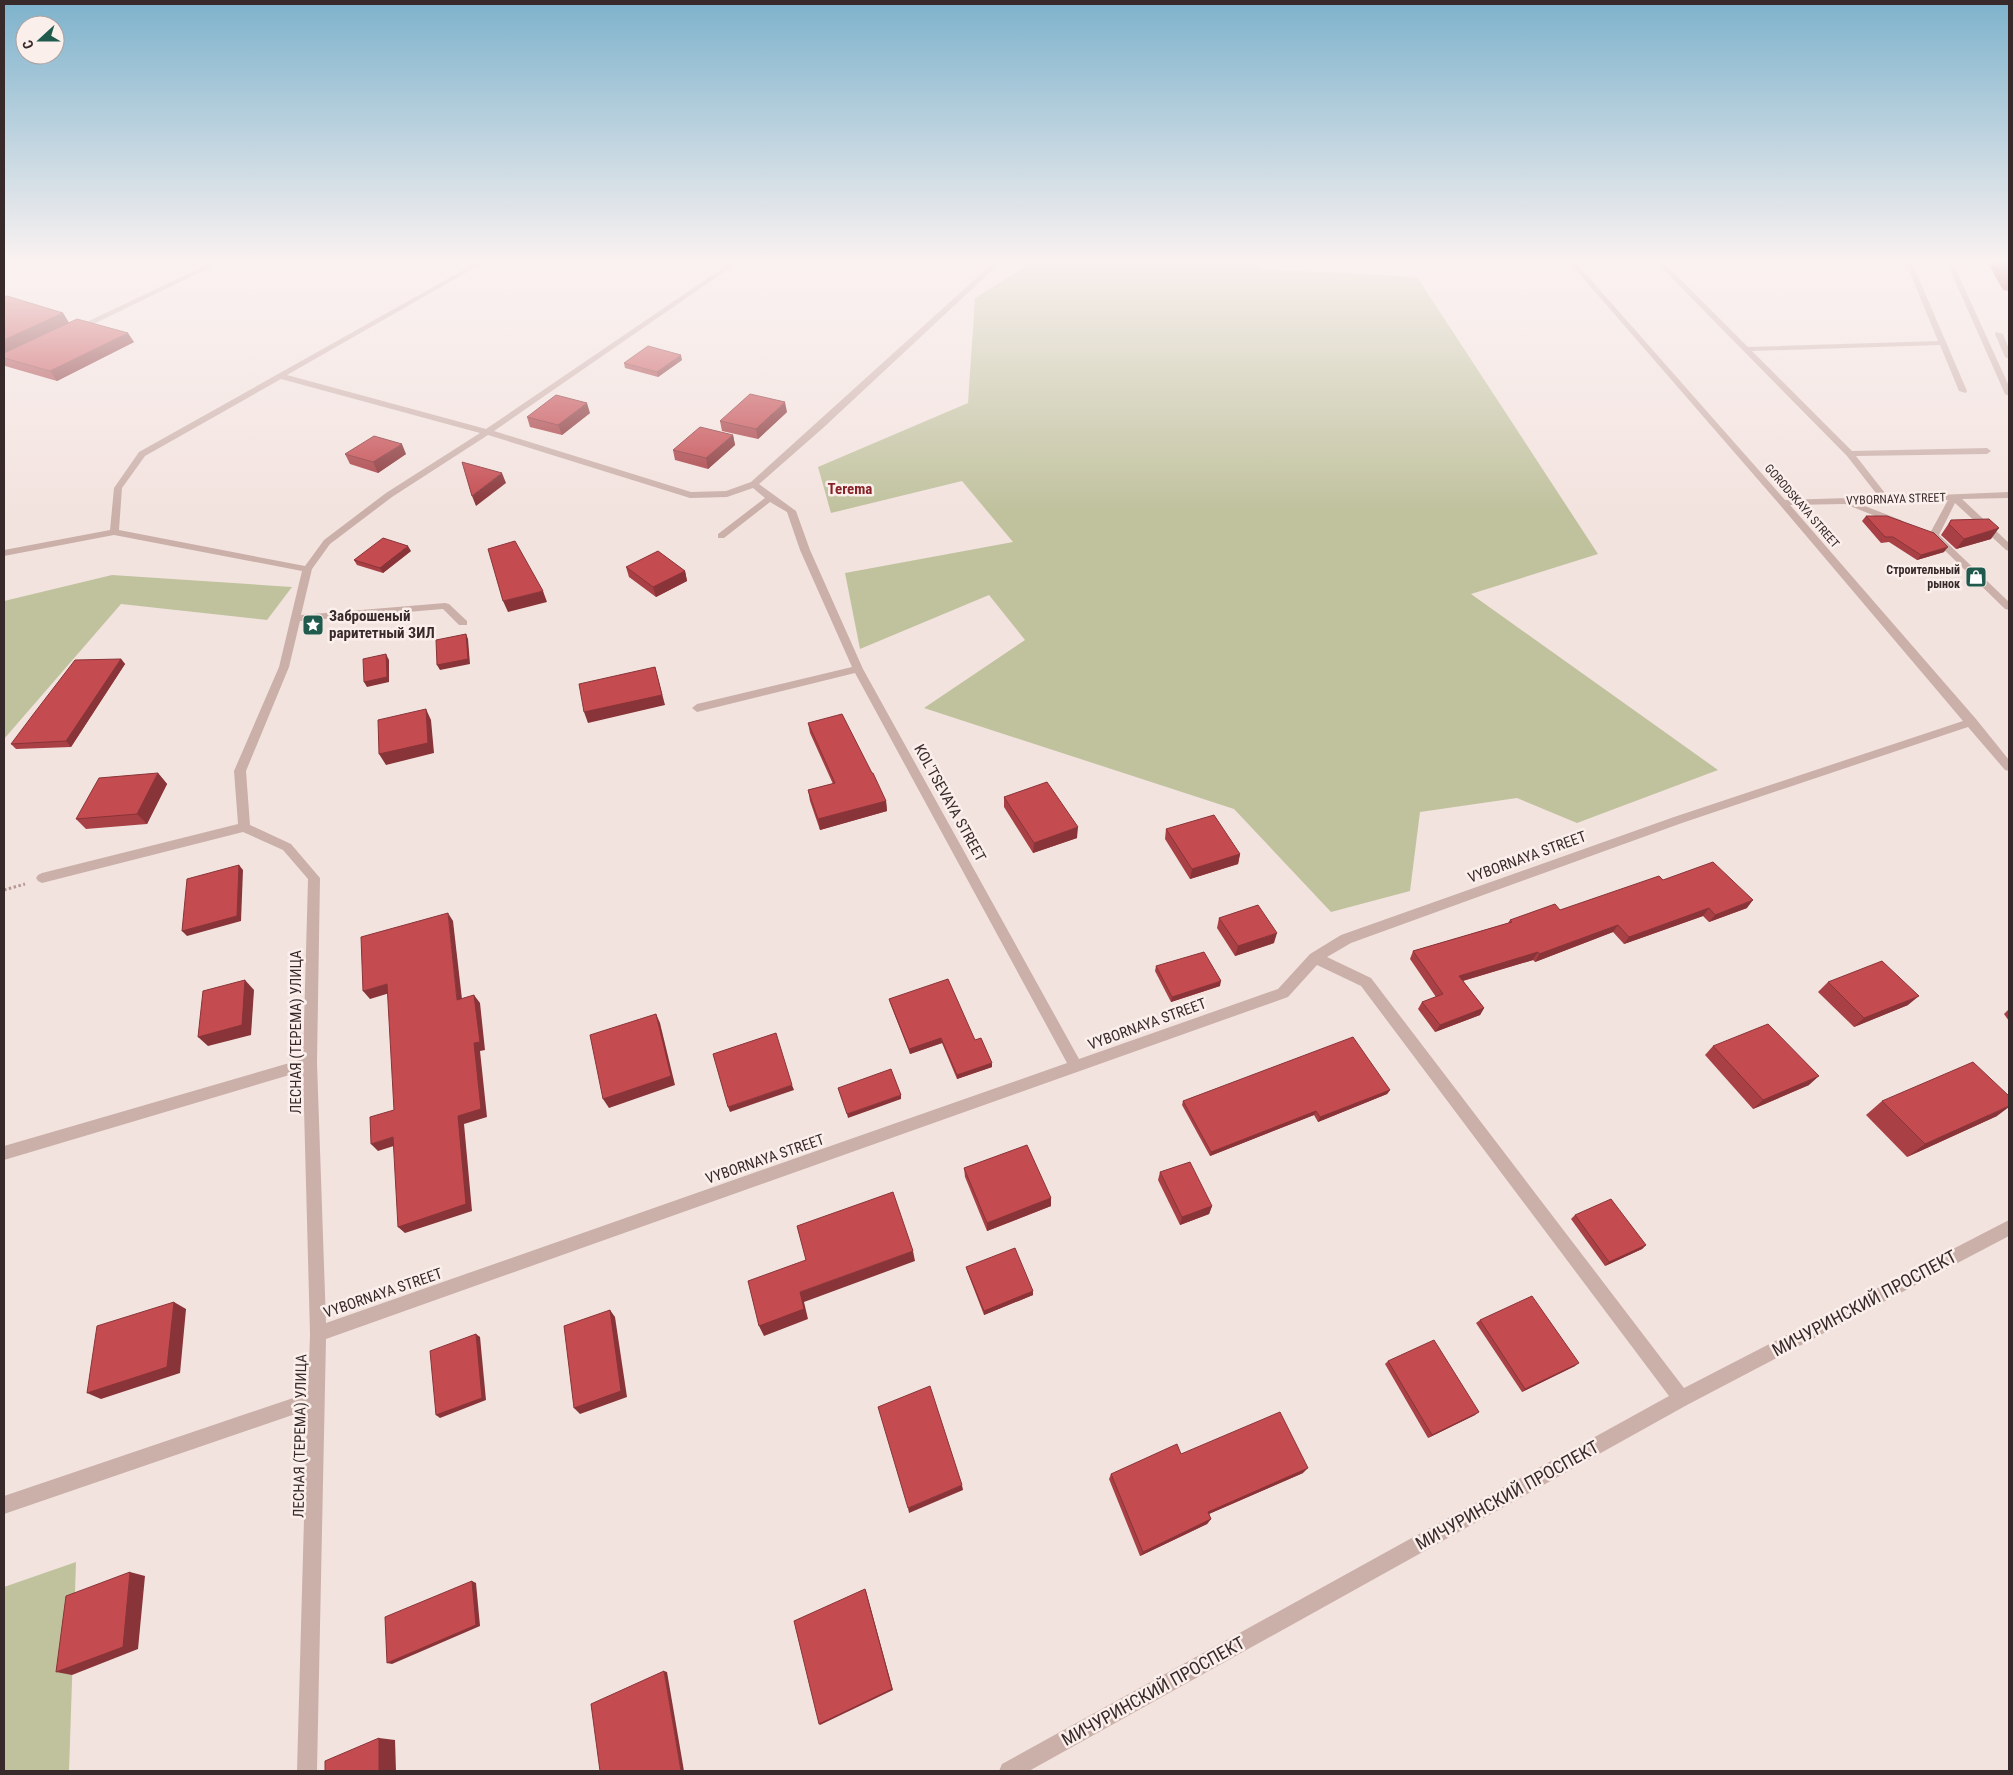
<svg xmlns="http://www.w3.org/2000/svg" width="2013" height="1775" font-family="'Roboto Condensed',sans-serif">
<rect width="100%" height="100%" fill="#f3e3df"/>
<g fill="#c0c29e">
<path d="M1031,263h226l4,6 156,8 181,277 -127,40 247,176 -141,53 -60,-25 -97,14 -10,79 -79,21 -97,-103 -310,-101 101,-68 -36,-45 -129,54 -15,-76 168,-31 -51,-61 -131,32 -13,-46 150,-64 7,-105z"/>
<path d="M112,575l180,12 -25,33 -146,-16 -117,135v-138z"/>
<path d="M76,1562l-7,209h-65v-184z"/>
</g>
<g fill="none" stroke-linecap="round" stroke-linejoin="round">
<path stroke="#b79994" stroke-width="3" stroke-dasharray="2.5 2.5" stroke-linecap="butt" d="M4,890l21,-6"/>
<g fill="#cbb0aa" fill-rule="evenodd">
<path d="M211,263h8l-140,68 -7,-2z"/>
<path d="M476,263h7l-196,112 199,54 244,-166h7l-243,168 197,61 35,-1 25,-9 242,-219h7l-177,165 -64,56 37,27 14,39 53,119 216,390 199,-70 32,-35 31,-19 333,-118 289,-96 -183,-216 -210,-242h6l209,237 94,-3 -32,-41 -190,-193h7l84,84 190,-6 -32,-78h6l55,128 -1,2 -7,-2 -19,-46 -188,6 100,100 135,-3 4,3 -4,3 -131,2 32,41 121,-5v6l-47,1 47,44v8l-3,-1 -51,-47 -16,32 70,67v8l-4,-1 -76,-74 19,-35 -91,3 44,17 2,2 -5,3 -53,-21 -55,1 186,214 33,41v11l-4,-1 -37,-43 -286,96 -331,120 -24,14 44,21 313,410 325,-168v16l-322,169 -658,366h-30l3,-7 667,-368 -308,-410 -44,-21 -29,32 -962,342 -9,432h-20l10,-361 -303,104v-18l304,-103 2,-59 -7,-263 -299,89v-14l299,-87 5,-180 -25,-29 -40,-18 -201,51 -4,-2 -2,-3 2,-3 4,-2 196,-49 -4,-53 45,-104 23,-96 -188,-36 -110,21v-6l106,-20 4,-42 25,-36zM281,379l199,54 -94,60 -62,47 -19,26 -186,-36 3,-42 23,-32zM488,435l202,63 37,-1 26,-9 12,10 -47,36v4h6l46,-36 17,10 13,38 52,117 -155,37 -5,4 5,4 158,-39 212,390 -741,260 -9,-260 3,-185 -29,-34 -41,-19 -4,-54 43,-104 11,-46 143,-12 16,16h8v-4l-18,-17 -4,-1 -144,12 11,-46 18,-25 62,-47z"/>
<path d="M1947,263h6l56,123v10l-4,-2z"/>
<path d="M1996,332l7,2 6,15v10l-4,-2 -10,-23z"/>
</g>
</g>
<g fill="#a94045">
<path d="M1988,263h21v28l-6,-1z"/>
<path d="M4,297l59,16 6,10 65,19 -77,39 -52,-15 -1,-1z"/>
<path d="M682,360l-24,17 -33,-9 -1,-5z"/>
<path d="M787,412l-29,27 -36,-8 -2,-10z"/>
<path d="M590,413l-28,22 -32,-8 -3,-10z"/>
<path d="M733,435l2,10 -27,24 -33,-9 -2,-10z"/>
<path d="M345,454h61l-28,19 -28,-9z"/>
<path d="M1866,516l78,36 -27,8 -28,-18 -8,1 -19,-22z"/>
<path d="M1951,520l40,19 -35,10 -15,-14z"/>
<path d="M411,551l-28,22 -26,-8 -3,-5z"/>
<path d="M626,567l59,4 2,10 -31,16 -27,-20z"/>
<path d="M121,659l4,5 -54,83 -55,2 -5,-5z"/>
<path d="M808,723l78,78 1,10 -67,19 -10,-29 -2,-11 25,-6 -23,-51z"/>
<path d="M158,773l9,11 -20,40 -61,5 -10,-10z"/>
<path d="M1004,797l73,41 -44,15 -29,-46z"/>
<path d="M1166,829l74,25 -2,10 -48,15 -25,-40z"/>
<path d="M1663,880l84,28 -38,14 -6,-6 -79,28 -11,-12 -78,30 -2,-2 -70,21 21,27 -4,7 -45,17 -17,-23 4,-7 14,-5 -26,-38 3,-8 95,-28 2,-3 50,-10z"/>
<path d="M1219,918l55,25 -39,13 -18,-28z"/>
<path d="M1156,966l64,20 -49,16 -16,-31z"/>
<path d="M1828,982l80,23 -54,22 -36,-35z"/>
<path d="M889,999l86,41 17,27 -35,12 -15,-36 -32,11 -20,-51z"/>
<path d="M2009,1009v12l-5,-7z"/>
<path d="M1713,1046l96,39 -56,24 -48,-54z"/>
<path d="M1390,1090l-3,4 -69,28 -4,-7 -104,41 -28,-51 1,-4z"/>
<path d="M1882,1101l115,15 -90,41 -41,-42z"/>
<path d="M964,1168l87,30v8l-64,25 -22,-54z"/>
<path d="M1160,1172l52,34 -3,8 -29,11 -22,-45z"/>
<path d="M1575,1215l71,30 -4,4 -37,17 -34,-47z"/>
<path d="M966,1267l67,28 -49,20 -17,-44z"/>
<path d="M1480,1320l95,46 -53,26 -46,-69z"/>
<path d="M1388,1361l87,54 -47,23 -43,-74z"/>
<path d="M1181,1454l122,19 -94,41 2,5 -4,5 -67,32 -31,-77 2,-5z"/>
</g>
<g fill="#893438">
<path d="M63,313l8,13 -67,31v-17z"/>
<path d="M128,333l6,9 -77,39 -7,-10z"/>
<path d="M681,355l1,5 -24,17 -1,-5z"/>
<path d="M785,402l2,10 -29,27 -2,-10z"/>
<path d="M587,403l3,10 -28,22 -4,-10z"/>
<path d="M733,435l2,10 -27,24 -2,-11z"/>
<path d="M402,444l4,10 -28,19 -5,-11z"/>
<path d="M502,473l4,10 -30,23 -4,-10z"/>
<path d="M1999,528l-8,11 -35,10 8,-10z"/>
<path d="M408,546l3,5 -28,22 -3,-5z"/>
<path d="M1948,547l-4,5 -27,8 4,-5z"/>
<path d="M685,571l2,10 -31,16 -3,-10z"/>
<path d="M543,591l4,11 -39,10 -5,-11z"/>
<path d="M466,634l2,5 2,25 -30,6 -3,-5z"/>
<path d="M386,654l3,6v22l-22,5 -3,-5z"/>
<path d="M121,659l4,5 -54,83 -5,-6z"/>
<path d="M655,667l10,38 -77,18 -4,-11z"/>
<path d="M426,709l5,11 3,33 -48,12 -7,-11z"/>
<path d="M158,773l9,11 -20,40 -10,-10z"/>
<path d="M886,801l1,10 -67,19 -2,-11z"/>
<path d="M1078,827l-1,11 -44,15 1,-10z"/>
<path d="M1240,854l-2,10 -48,15 2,-10z"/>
<path d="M239,865l4,5 -2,51 -54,15 -5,-5z"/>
<path d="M1753,900l-6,8 -38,14 6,-7z"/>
<path d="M1709,908l-6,8 -79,28 5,-7z"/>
<path d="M448,913l5,8 10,87 -6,-8z"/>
<path d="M1618,925l-5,7 -78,30 4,-8z"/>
<path d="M1277,933l-3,10 -39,13 3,-10z"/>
<path d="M1538,952l-5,8 -78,23 4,-7z"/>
<path d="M245,980l9,10 -3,45 -43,11 -10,-9z"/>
<path d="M1221,981l-1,5 -49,16 1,-5z"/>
<path d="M387,984l6,8 -23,7 -7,-8z"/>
<path d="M474,995l6,8 5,47 -5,1 7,66 -23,7 8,87 -67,22 -7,-6 60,-111 16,-73z"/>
<path d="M1919,996l-11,9 -54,22 10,-9z"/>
<path d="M1484,1008l-4,7 -45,17 5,-7z"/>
<path d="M656,1014l4,9 15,62 -66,23 -6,-9z"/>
<path d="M941,1038l1,5 -32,11 -1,-5z"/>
<path d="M992,1063v4l-35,12v-4z"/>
<path d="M1819,1076l-10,9 -56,24 10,-9z"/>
<path d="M792,1085l2,5 -64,22 -2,-5z"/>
<path d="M1390,1090l-3,4 -69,28 2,-5z"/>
<path d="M901,1095v4l-53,19 -1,-4z"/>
<path d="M2009,1106v1l-12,9 -90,41 18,-13z"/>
<path d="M1316,1111l-2,4 -104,41 1,-4z"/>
<path d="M393,1137l7,7 -22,7 -7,-7z"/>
<path d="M1051,1198v8l-64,25v-8z"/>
<path d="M1212,1206l-3,8 -29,11 2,-8z"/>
<path d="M1646,1245l-4,4 -37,17 4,-4z"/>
<path d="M913,1251l2,10 -111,41 4,17 -44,17 -5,-10 41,-34z"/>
<path d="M1033,1291v4l-49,20v-4z"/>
<path d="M174,1302l12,7 -6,64 -79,26 -14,-6z"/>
<path d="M610,1310l5,7 12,80 -47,17 -6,-6z"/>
<path d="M476,1334l4,3 6,63 -46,18 -4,-3z"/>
<path d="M1579,1363l-4,3 -53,26 3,-3z"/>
<path d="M1479,1412l-4,3 -47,23 4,-3z"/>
<path d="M1308,1468l-5,5 -99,43 4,-4z"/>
<path d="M962,1485l1,5 -54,23 -1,-5z"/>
<path d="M1211,1519l-4,5 -67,32 3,-4z"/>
<path d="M130,1572l15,4 -7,73 -66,26 -16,-3z"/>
<path d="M472,1581l4,2 4,43 -88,38 -5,-1z"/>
<path d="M865,1589l1,2 27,99 -73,35 -1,-1z"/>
<path d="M664,1671l3,1 17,99h-3z"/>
<path d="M379,1738l16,2 1,31h-17z"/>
</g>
<g fill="#c44b50" stroke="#893438">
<path d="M2001,263h8v14z"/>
<path d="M7,296l56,17 -59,27v-43z"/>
<path d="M77,319l51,14 -78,38 -46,-13v-5z"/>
<path d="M648,346l33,9 -24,17 -33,-9z"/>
<path d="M750,394l35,8 -29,27 -36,-8z"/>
<path d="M556,395l31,8 -29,22 -31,-8z"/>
<path d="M700,427l33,8 -27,23 -33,-8z"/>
<path d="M374,436l28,8 -29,18 -28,-8z"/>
<path d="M462,462l40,11 -30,23z"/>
<path d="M1866,516h21l47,17 14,14 -27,8 -28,-18h-8z"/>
<path d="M1989,519l10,9 -35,11 -15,-15 2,-4z"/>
<path d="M383,538l25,8 -28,22 -26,-8z"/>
<path d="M515,541l28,50 -40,10 -15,-52z"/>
<path d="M658,551l27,20 -32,16 -27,-20z"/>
<path d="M466,634l2,25 -31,6 -1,-25z"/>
<path d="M386,654l1,23 -23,5 -1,-23z"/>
<path d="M121,659l-55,82 -55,3 21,-28 43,-56z"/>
<path d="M655,667l7,28 -78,17 -5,-28z"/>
<path d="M426,709l2,34 -49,11 -1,-34z"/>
<path d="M842,714l30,59h1l13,28 -68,18 -10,-29 27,-7 -27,-60z"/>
<path d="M158,773l-21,41 -61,5 23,-41z"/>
<path d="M1047,782l31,45 -44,16 -30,-46z"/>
<path d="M1214,815l26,39 -48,15 -26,-40z"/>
<path d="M1713,862l40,38 -38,15 -6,-7 -80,29 -11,-12 -79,29 -1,-2 -79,24 25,32 -44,17 -18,-23 21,-8 -30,-43 99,-29 -2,-2 45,-16 5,6 99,-34 4,4z"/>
<path d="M239,865l-2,51 -55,15 5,-52z"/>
<path d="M1258,905l19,28 -39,13 -19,-28z"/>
<path d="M448,913l9,87 17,-5 6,47 -6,1 7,66 -23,7 8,88 -68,23 -5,-90 -22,7 -1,-27 24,-7 -7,-126 -24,7 -2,-54z"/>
<path d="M1204,952l17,29 -49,16 -16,-31z"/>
<path d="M1882,961l37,35 -55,22 -36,-36z"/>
<path d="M948,979l27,61 6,-2 11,25 -35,12 -16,-37 -32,11 -20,-50z"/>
<path d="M245,980l-3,45 -44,12 5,-46z"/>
<path d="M656,1014l15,62 -68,23 -13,-64z"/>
<path d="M1768,1024l51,52 -56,24 -50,-54z"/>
<path d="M776,1033l16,52 -64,22 -15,-53z"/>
<path d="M1353,1037l37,53 -70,27 -4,-6 -105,41 -28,-51z"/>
<path d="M1973,1062l36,34v10l-84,38 -43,-43z"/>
<path d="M891,1069l10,26 -54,19 -9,-26z"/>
<path d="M1027,1145l24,53 -64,25 -23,-55z"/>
<path d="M1190,1162l22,44 -30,11 -22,-45z"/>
<path d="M893,1192l20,59 -113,41 4,17 -45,17 -11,-45 58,-21 -9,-34z"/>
<path d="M1611,1199l35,46 -37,17 -34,-47z"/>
<path d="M1015,1248l18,43 -49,20 -18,-44z"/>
<path d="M1532,1296l47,67 -54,26 -45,-69z"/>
<path d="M174,1302l-7,65 -80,26 10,-67z"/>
<path d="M610,1310l11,81 -47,17 -10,-82z"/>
<path d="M476,1334l6,64 -46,17 -6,-64z"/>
<path d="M1434,1340l45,72 -47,23 -44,-74z"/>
<path d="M930,1386l32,99 -54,23 -30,-101z"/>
<path d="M1280,1412l28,56 -100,44 3,7 -68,33 -32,-78 66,-30 4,10z"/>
<path d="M130,1572l-7,75 -67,25 10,-76z"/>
<path d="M472,1581l4,44 -89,38 -2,-46z"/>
<path d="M865,1589l27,100 -73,35 -25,-103z"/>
<path d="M664,1671l17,100h-81l-9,-67z"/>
<path d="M379,1738v33h-54v-10z"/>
</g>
<linearGradient id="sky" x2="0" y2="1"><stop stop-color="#7db2cc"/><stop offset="0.51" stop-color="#faf2f1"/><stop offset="1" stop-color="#faf2f1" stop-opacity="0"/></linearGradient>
<rect width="2013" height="511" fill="url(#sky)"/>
<defs>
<g id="shop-square" transform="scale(1.125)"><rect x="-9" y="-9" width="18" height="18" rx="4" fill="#1f5a4d" stroke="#faefeb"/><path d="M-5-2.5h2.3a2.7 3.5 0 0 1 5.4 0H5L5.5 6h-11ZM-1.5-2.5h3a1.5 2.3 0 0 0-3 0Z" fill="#fff"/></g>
<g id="sight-square" transform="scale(1.125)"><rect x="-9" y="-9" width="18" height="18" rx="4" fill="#1f5a4d" stroke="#faefeb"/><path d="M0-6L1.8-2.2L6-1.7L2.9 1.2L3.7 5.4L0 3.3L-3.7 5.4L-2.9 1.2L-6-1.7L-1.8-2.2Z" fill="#fff"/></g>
</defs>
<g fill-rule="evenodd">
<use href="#shop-square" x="1976" y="577"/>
<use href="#sight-square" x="313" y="625"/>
</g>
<g text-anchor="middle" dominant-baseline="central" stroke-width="5" stroke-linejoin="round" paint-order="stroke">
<g font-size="12" fill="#382a2a" stroke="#faefeb">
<text transform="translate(1896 499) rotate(-2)">VYBORNAYA STREET</text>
<text transform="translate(1802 506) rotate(49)">GORODSKAYA STREET</text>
</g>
<g font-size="12" font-weight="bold" fill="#382a2a" stroke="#faefeb" text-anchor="end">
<text x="1960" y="570">Строительный<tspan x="1960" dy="14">рынок</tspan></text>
</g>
<g font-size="15" font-weight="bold" fill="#872328" stroke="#faefeb">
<text x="850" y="489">Terema</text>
</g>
<g font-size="15" font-weight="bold" fill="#382a2a" stroke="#faefeb" text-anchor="start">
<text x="329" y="616">Заброшеный<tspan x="329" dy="17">раритетный ЗИЛ</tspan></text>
</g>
<g font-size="15" fill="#382a2a" stroke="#faefeb">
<text transform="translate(950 803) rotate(61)">KOL'TSEVAYA STREET</text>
<text transform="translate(1527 857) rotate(-20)">VYBORNAYA STREET</text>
<text transform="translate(1147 1024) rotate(-20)">VYBORNAYA STREET</text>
<text transform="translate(296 1032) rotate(-90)">ЛЕСНАЯ (ТЕРЕМА) УЛИЦА</text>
<text transform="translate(765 1159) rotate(-19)">VYBORNAYA STREET</text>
<text transform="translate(383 1293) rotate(-19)">VYBORNAYA STREET</text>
<text transform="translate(300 1436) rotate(-89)">ЛЕСНАЯ (ТЕРЕМА) УЛИЦА</text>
</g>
<g font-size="18" fill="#382a2a" stroke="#faefeb">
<text transform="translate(1864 1303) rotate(-28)">МИЧУРИНСКИЙ ПРОСПЕКТ</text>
<text transform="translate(1507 1495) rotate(-29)">МИЧУРИНСКИЙ ПРОСПЕКТ</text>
<text transform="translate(1153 1691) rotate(-29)">МИЧУРИНСКИЙ ПРОСПЕКТ</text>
</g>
</g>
<rect width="2013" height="1775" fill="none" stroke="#382a2a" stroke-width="10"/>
<g transform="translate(40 40) rotate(249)"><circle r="24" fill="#faefeb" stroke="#aca09e"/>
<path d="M0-4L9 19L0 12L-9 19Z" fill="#1f5a4d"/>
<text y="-8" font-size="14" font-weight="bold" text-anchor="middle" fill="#382a2a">С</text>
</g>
</svg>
